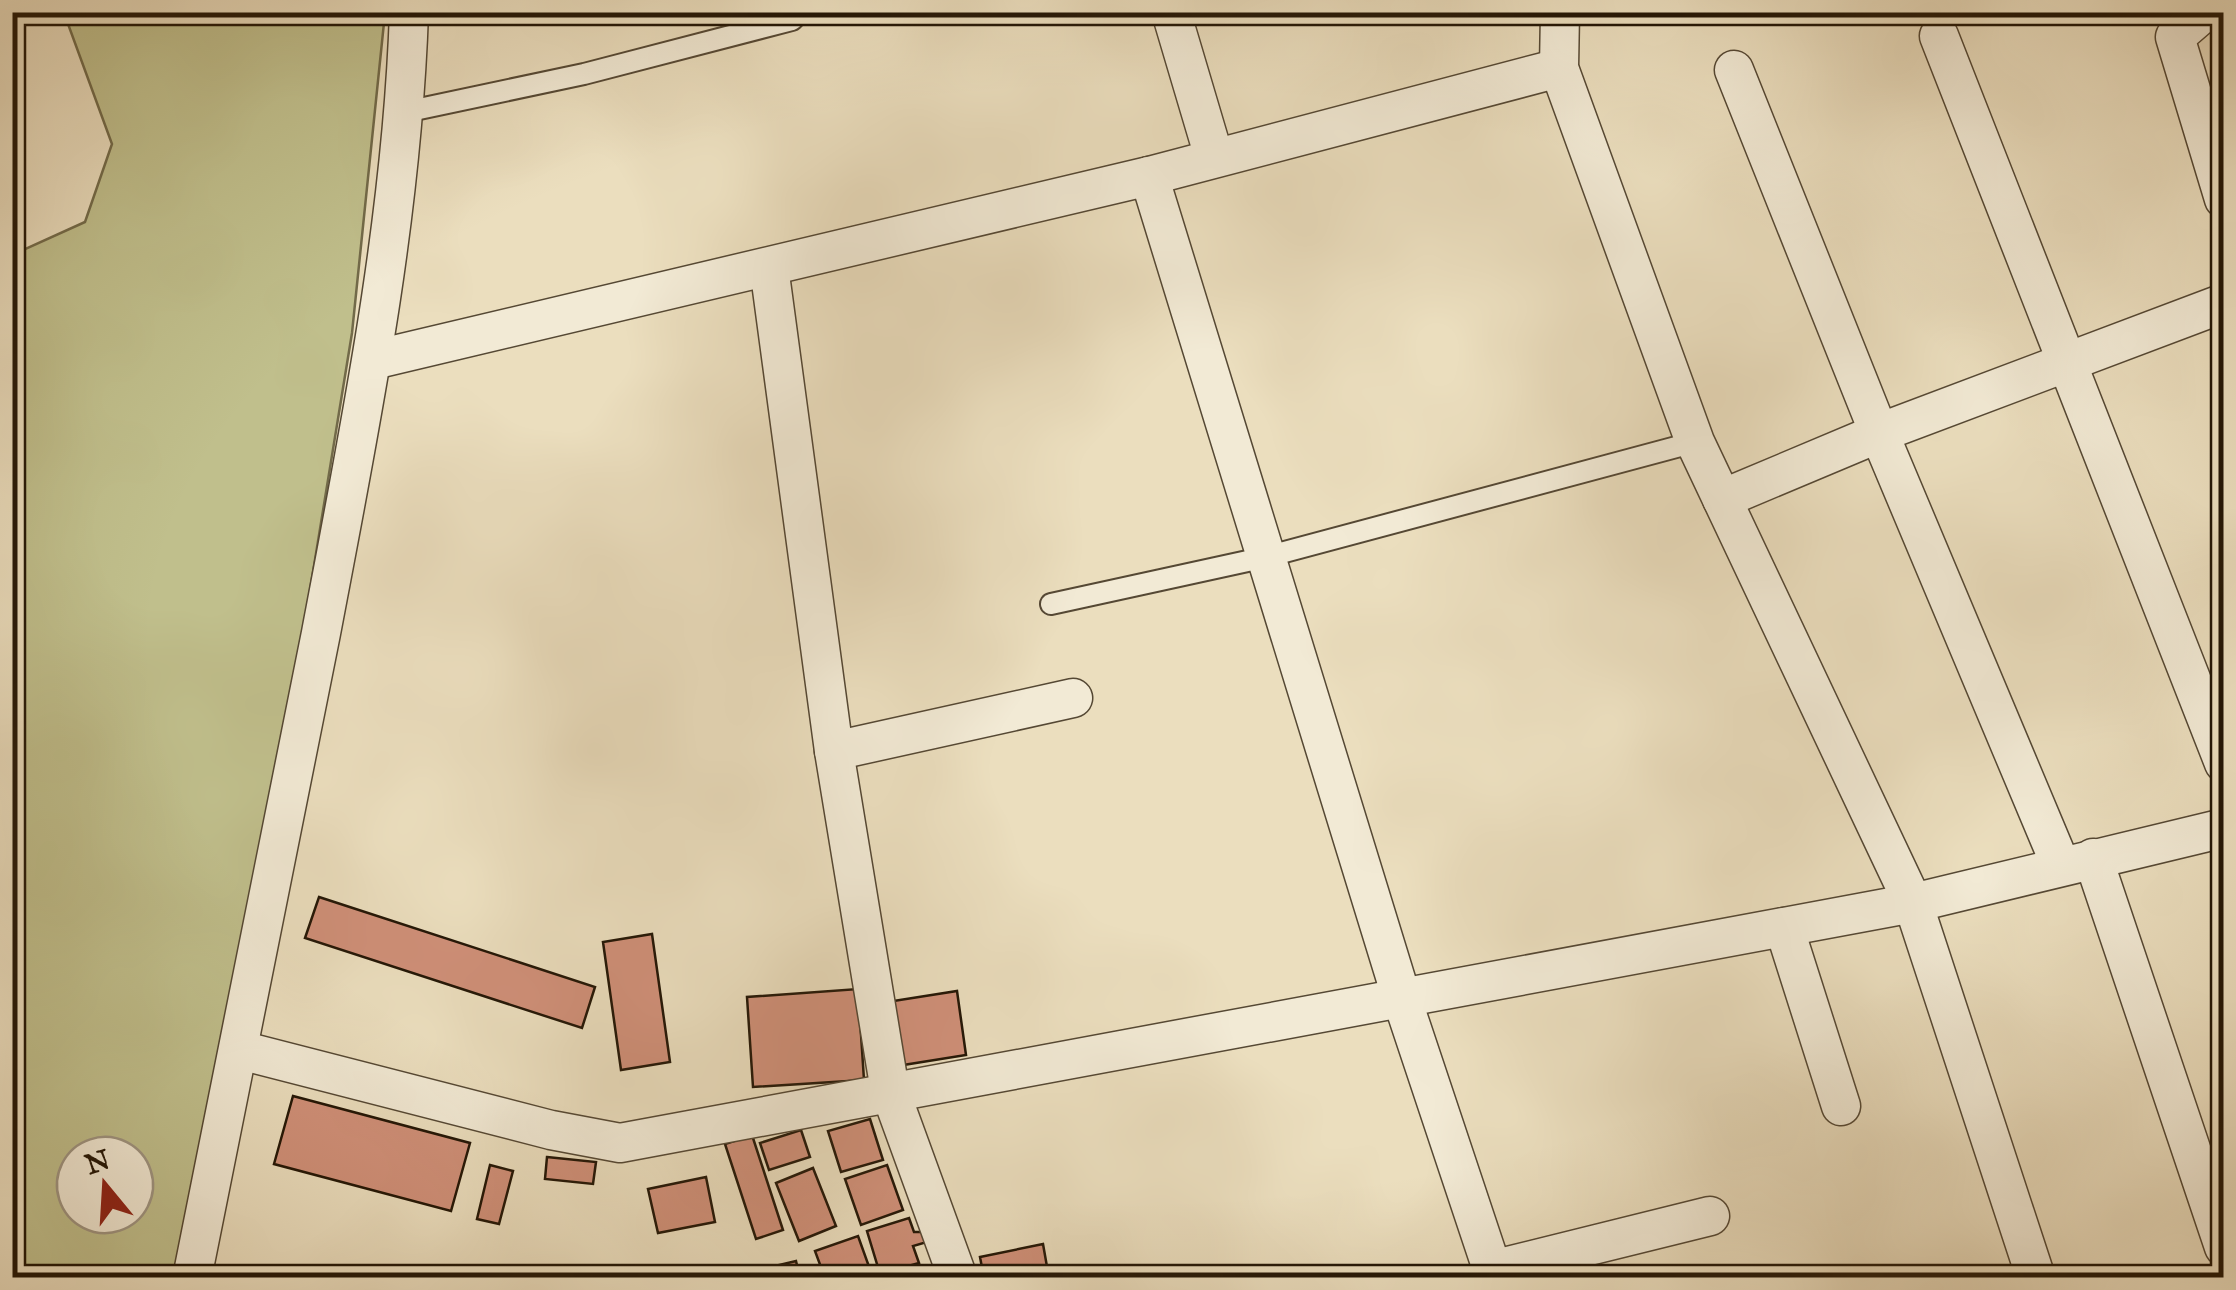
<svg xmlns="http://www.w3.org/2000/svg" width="2236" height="1290" font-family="'IM FELL Great Primer',serif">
<rect width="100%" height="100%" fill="#ebdebe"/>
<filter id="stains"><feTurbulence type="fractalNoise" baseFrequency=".002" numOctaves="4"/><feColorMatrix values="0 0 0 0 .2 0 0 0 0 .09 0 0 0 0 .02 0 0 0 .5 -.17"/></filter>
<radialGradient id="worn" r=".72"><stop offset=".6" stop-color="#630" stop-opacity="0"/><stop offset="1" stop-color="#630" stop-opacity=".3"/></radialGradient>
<path fill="#c0bf8c" stroke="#726a49" stroke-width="2.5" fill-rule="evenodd" d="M64,13h321l-33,320 -96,588 -83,356h-160l-1,-1022 73,-33 27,-78zM75,1155h60v60h-60z"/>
<g fill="#d09079" stroke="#231606" stroke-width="2.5">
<path d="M319,897l276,90 -13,41 -277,-90z"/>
<path d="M652,934l18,128 -49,8 -18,-128z"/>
<path d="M858,989l6,91 -111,7 -6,-90z"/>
<path d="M957,991l9,64 -69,11 -10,-64z"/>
<path d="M293,1096l177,47 -19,68 -177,-47z"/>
<path d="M870,1119l13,41 -42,12 -13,-41z"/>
<path d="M801,1130l9,27 -41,13 -9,-27z"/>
<path d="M752,1135l31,95 -27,9 -31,-95z"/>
<path d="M547,1157l49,5 -3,22 -48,-5z"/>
<path d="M490,1165l23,6 -14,53 -22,-5z"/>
<path d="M887,1165l16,45 -42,15 -16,-46z"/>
<path d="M813,1168l23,58 -37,15 -23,-58z"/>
<path d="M706,1177l9,45 -57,11 -10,-44z"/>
<path d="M909,1218l5,14h9l4,10 -14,4 6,17 -39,11 -13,-43z"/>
<path d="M858,1236l14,39 -47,3 -10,-27z"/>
<path d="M1043,1244l6,34h-65l-4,-21z"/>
<path d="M796,1261l4,17h-75z"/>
</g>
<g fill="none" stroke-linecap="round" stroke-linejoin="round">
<g stroke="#554834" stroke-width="24">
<g id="lane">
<path d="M405,112l179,-38 208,-54 8,-8"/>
<path d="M1051,604l215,-47 429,-115"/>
</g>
</g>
<g stroke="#554834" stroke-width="41">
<g id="street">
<path d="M1171,12l43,145"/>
<path d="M1560,12l-1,56 136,374 218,461 123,375"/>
<path d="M2204,12l-29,25 49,162"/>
<path d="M1939,36l285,727"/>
<path d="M1734,70l145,363 182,433"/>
<path d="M1149,176l253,823 93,279"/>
<path d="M769,267l65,484 56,340 68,187"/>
<path d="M373,360l776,-184 410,-108"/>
<path d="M1722,499l157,-66 345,-130"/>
<path d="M834,751l239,-53"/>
<path d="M2093,858l131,389"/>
<path d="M1784,927l57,179"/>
<path d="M240,1050l311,80 69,13 1293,-240 311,-75"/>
<path d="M1492,1270l218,-54"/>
<path d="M192,1278c45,-215 87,-430 129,-645 39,-206 81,-411 88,-621"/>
</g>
</g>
<use href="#lane" stroke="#f2ead5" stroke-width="20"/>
<use href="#street" stroke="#f2ead5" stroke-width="38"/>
</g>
<rect width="2236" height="1290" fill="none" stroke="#ebdebe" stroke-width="50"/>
<rect x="15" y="15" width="2206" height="1260" fill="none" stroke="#231606" stroke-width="5"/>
<rect x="25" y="25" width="2186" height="1240" fill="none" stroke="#231606" stroke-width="2.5"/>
<g transform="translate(105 1185) rotate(342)"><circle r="48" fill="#f2ead5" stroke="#9f9582" stroke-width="2.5"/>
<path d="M0-8L18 38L0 25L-18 38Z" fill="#8f2418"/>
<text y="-15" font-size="28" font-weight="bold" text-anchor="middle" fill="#231606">N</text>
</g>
<rect width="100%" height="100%" filter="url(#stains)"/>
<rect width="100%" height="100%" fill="url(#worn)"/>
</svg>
